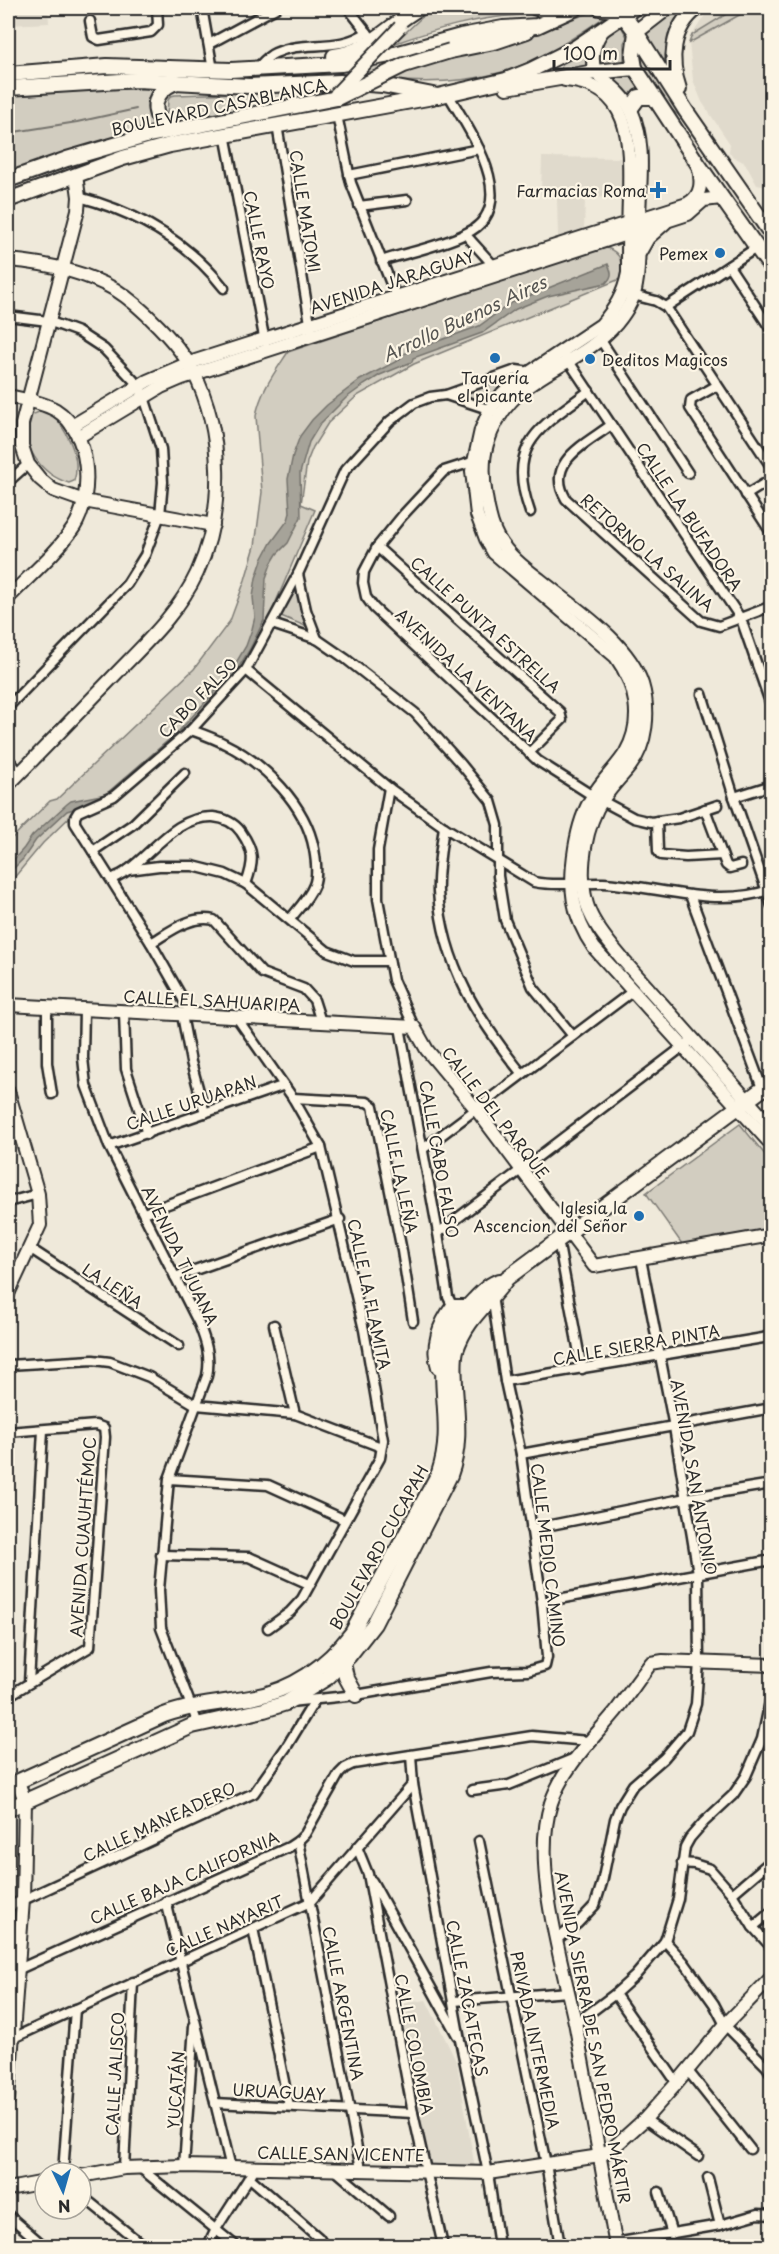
<svg xmlns="http://www.w3.org/2000/svg" width="779" height="2254" font-family="'Playpen Sans',sans-serif">
<rect width="100%" height="100%" fill="#efe9da"/>
<filter id="ink" filterUnits="userSpaceOnUse"><feTurbulence type="fractalNoise" baseFrequency=".0167" numOctaves="2"/><feDisplacementMap in="SourceGraphic" scale="12" xChannelSelector="R" yChannelSelector="G"/><feConvolveMatrix kernelMatrix="1 2 1 2 8 2 1 2 1" color-interpolation-filters="sRGB"/></filter>
<g filter="url(#ink)">
<g fill="#e0dacc">
<path d="M8,8h40l1,15 -41,2z"/>
<path d="M714,8h57l1,177 -5,2 -10,-2 -12,-22 -13,-7 -3,-4 1,-8 -28,-42 -9,-22 -4,-37 3,-8 15,-23z"/>
<path d="M542,157l82,1 1,36 -40,6 -1,31 -26,6 -1,-39 -16,-4z"/>
<path d="M426,2000l31,63 18,105 -47,-2 -32,-161z"/>
</g>
<g fill="#d2cdc0" stroke="#7e7c76" stroke-width="1.5">
<path d="M432,8h81l9,7c-45,2 -86,14 -129,29z"/>
<path d="M675,8h11c-18,17 -20,27 -20,51l-7,2 -13,-25c3,-13 19,-21 29,-28z"/>
<path d="M736,8h16l-63,35 3,-8z"/>
<path d="M592,12l17,2c-24,16 -49,34 -75,46 -46,22 -97,24 -146,20l31,-14 95,-26z"/>
<path d="M620,24l7,13 -3,6v21l-24,3c-6,-19 6,-31 20,-43z"/>
<path d="M586,45v24l-25,4 1,-13z"/>
<path d="M642,56l42,64 -15,-13 -28,-44 -2,-6z"/>
<path d="M401,58l-36,22 -65,-5z"/>
<path d="M609,75h22l9,15 -10,6z"/>
<path d="M327,87h14l-18,8 -149,29 -7,-9 1,-15 3,-4 4,-1 92,-3z"/>
<path d="M112,89h48v41l-152,48v-82z"/>
<path d="M607,248c16,5 15,17 13,31l-206,85 -57,32 -29,27 -15,24 -6,15 -6,42 14,6 -48,113 -3,-2 -30,56 -51,58 -74,63 -33,13 -33,32 -35,42v-43l42,-41 7,-2 137,-130 36,-48 15,-41 10,-34 7,-54 -6,-76c4,-24 19,-44 32,-64l309,-103z"/>
<path d="M510,380l-22,22 -29,-7 26,-9z"/>
<path d="M41,411l12,3c14,18 29,43 21,67l-5,2c-27,-8 -51,-38 -40,-67z"/>
<path d="M295,586l10,40 -24,-10z"/>
<path d="M740,1124l31,38v66l-89,16 -36,-51z"/>
</g>
<path fill="#a6a399" stroke="#75736d" stroke-width="1.5" d="M608,264c4,9 5,12 -2,19l-58,13 -32,13 -34,24 -69,25 -1,4 -32,13 -16,10 -18,13 -26,26 -11,18 -9,31 1,44 -13,26 -11,11 -6,10 -5,14 -2,42 -14,29 -19,31 -45,52 -77,66 -42,13 -31,29 -13,19 -15,15v-8l16,-18 8,-12 35,-32 4,-3 35,-7 73,-63 48,-53 19,-32 6,-17 3,-12 -2,-20 3,-19 6,-18 9,-17 17,-23 2,-7 -2,-34 5,-24 7,-19 12,-16 15,-15 33,-25 39,-20 4,-6 76,-28 32,-23z"/>
<g fill="none" stroke-linecap="round" stroke-linejoin="round">
<path stroke="#75736d" stroke-width="2" d="M8,133l69,-11 59,-13"/>
<g stroke="#2b2b2b" stroke-width="13">
<g id="street">
<path d="M202,8l11,62"/>
<path d="M348,8l22,28"/>
<path d="M90,21l3,16 6,3 52,-8 7,-7 -1,-17"/>
<path d="M209,44l67,-36"/>
<path d="M257,68c6,-6 11,-12 18,-15 31,-14 62,0 92,-21"/>
<path d="M337,115l14,68 46,116"/>
<path d="M277,125l34,204"/>
<path d="M225,134l40,208"/>
<path d="M349,175l130,-26"/>
<path d="M79,197c57,15 108,44 145,91"/>
<path d="M359,206l48,-6"/>
<path d="M465,234l29,32"/>
<path d="M381,261c25,-8 60,-15 84,-27 59,-27 4,-104 -17,-140"/>
<path d="M729,266l43,65"/>
<path d="M629,294l27,7 10,6 106,161"/>
<path d="M666,307l90,-59"/>
<path d="M8,316l40,5 30,11 26,17 35,37 5,11 17,52 2,33 -3,33 -15,40 -18,29 -119,123"/>
<path d="M600,339l88,134"/>
<path d="M566,357l175,262 31,89"/>
<path d="M716,386l-25,14 -1,8 82,126"/>
<path d="M446,395l48,16"/>
<path d="M611,425c-25,19 -67,37 -45,74l135,122 18,5 53,-20"/>
<path d="M472,462l-28,9 -41,44 -26,32 -13,25 -1,11 3,14 8,11 164,153 55,35 41,22 17,4 28,-4 39,-13"/>
<path d="M8,482l20,-18"/>
<path d="M746,495l26,-16"/>
<path d="M530,512c-24,-68 9,-84 59,-121"/>
<path d="M377,547l183,165 2,8 -33,33"/>
<path d="M298,574l8,36 11,29"/>
<path d="M272,624l45,15 29,20 69,54 46,51 30,37 7,24v51l7,44 28,67 40,49"/>
<path d="M246,670l143,118 55,39 90,55c24,5 45,0 69,1 56,3 113,26 169,6"/>
<path d="M702,694l32,103 38,109"/>
<path d="M191,730c11,4 23,8 34,14 39,19 81,61 89,105 2,11 4,26 0,36 -5,13 -15,23 -24,34"/>
<path d="M8,759l12,14"/>
<path d="M389,788l-11,62v49l15,81 21,47"/>
<path d="M734,797l38,-12"/>
<path d="M705,809l21,56 4,3 11,-3"/>
<path d="M657,821l1,30 3,4 25,2 36,-2"/>
<path d="M444,827c-3,22 -7,44 -6,65 5,73 40,127 84,182"/>
<path d="M93,851l40,-27 52,-51"/>
<path d="M128,870l31,-4h34l32,8 21,10 81,67 27,10h35"/>
<path d="M112,879c5,-3 11,-5 16,-9 27,-20 49,-54 85,-53 11,1 22,6 28,15 14,20 13,30 5,52"/>
<path d="M690,895l72,193"/>
<path d="M151,943c20,-12 39,-28 63,-23l48,53 42,16 10,11 7,22"/>
<path d="M47,1008v55l5,31"/>
<path d="M84,1010l-1,48 3,27 23,61 90,178c7,18 12,32 8,52l-38,103 -10,111 2,38 37,96"/>
<path d="M124,1012l2,57 21,65"/>
<path d="M182,1015l9,47 14,51"/>
<path d="M192,1015l-41,-72 -76,-120v-6l3,-5 36,-16 77,-66 55,-60 52,-96 47,-104 45,-49 24,-18 16,-6 16,-2 70,-25 15,2"/>
<path d="M237,1018l56,80 28,49 43,183 19,110 -3,18 -78,141 -12,13 -22,16"/>
<path d="M400,1027l38,206 10,64 5,10"/>
<path d="M293,1098l74,4 6,4 29,145 11,70"/>
<path d="M109,1146l173,-60"/>
<path d="M423,1149l210,-158"/>
<path d="M8,1202l30,-8"/>
<path d="M144,1213l177,-66"/>
<path d="M438,1233l255,-194"/>
<path d="M558,1240l24,129"/>
<path d="M31,1249l148,97"/>
<path d="M175,1277l165,-58"/>
<path d="M274,1325l21,89"/>
<path d="M8,1365l85,-5 17,2 39,15 47,28 99,9 86,33"/>
<path d="M505,1381l258,-43 9,-3"/>
<path d="M8,1432l88,-7 8,3 1,9 -15,210 -82,49"/>
<path d="M521,1454l251,-46"/>
<path d="M169,1479l99,6 77,35"/>
<path d="M531,1529l155,-31 86,-14"/>
<path d="M161,1555l88,2 60,27"/>
<path d="M542,1602l230,-42"/>
<path d="M29,1683l14,-253"/>
<path d="M290,1702l66,-7 135,-23 37,-1 17,-5 2,-9 -5,-55 -21,-148 -16,-73 -13,-85"/>
<path d="M411,1755l2,29 47,256 28,133 11,73"/>
<path d="M472,1790l37,-5 66,-27"/>
<path d="M298,1841l63,328"/>
<path d="M479,1841l67,323 14,82"/>
<path d="M357,1847l11,27 45,239 30,133"/>
<path d="M682,1863l12,1 16,5 22,25 21,33 19,21"/>
<path d="M372,1881l85,154"/>
<path d="M732,1894l40,-34"/>
<path d="M166,1901l65,267"/>
<path d="M8,1907l246,-114 33,-47 28,-46"/>
<path d="M753,1927l19,-16"/>
<path d="M253,1928l36,178"/>
<path d="M556,1940l22,-17 17,-18 7,-22 13,-64 5,-13 13,-21 31,-27 23,-27 9,-27 3,-42 -1,-89 -24,-146 -33,-168"/>
<path d="M665,1941l19,21 30,42 11,21 42,42 5,8"/>
<path d="M8,1974l281,-127 9,-6 7,-7 34,-60 6,-6 8,-4 179,-28 56,5"/>
<path d="M615,1994l62,89"/>
<path d="M454,2001l114,-9"/>
<path d="M575,2024l40,-30 20,-18 30,-35 13,-42 7,-52 5,-9 14,-16 29,-27 13,-19 16,-37 10,-47"/>
<path d="M11,2039l299,-137 103,-118"/>
<path d="M688,2071l62,78"/>
<path d="M215,2103l198,10"/>
<path d="M645,2119l53,37"/>
<path d="M184,2166l10,-140"/>
<path d="M139,2167l97,79"/>
<path d="M124,2168l9,-186"/>
<path d="M334,2169l55,47"/>
<path d="M63,2173l12,-164"/>
<path d="M249,2177l70,61 5,8"/>
<path d="M708,2178l12,47"/>
<path d="M659,2192l13,42"/>
<path d="M81,2195l63,51"/>
<path d="M8,2215l36,31"/>
<path d="M615,2243l105,-18 38,-11 14,1"/>
<path d="M208,2246l8,-17 36,-56"/>
</g>
</g>
<g stroke="#2b2b2b" stroke-width="16">
<g id="secondary">
<path d="M534,8l16,5 17,-1"/>
<path d="M604,29c-10,12 -14,28 -9,43 12,11 29,22 36,38 16,35 8,75 8,111 -1,21 1,44 -3,64 -2,15 -10,27 -19,38 -43,50 -107,48 -130,121 -5,17 -4,35 -1,53 2,13 5,29 12,41 10,17 25,29 41,41 34,28 89,62 103,105 8,27 5,60 -12,82 -11,14 -25,27 -33,43 -14,29 -20,73 -7,104 8,18 22,33 34,48l148,167"/>
<path d="M565,80c68,5 65,65 64,118 -1,25 -1,50 -1,75 -4,21 -13,36 -27,52l-87,58 -12,11 -12,15 -9,21 -9,41 5,44 9,24 8,14 122,104c20,28 28,63 10,95 -9,15 -24,28 -33,44 -10,15 -15,33 -18,52 -6,38 -4,67 19,100l178,197"/>
<path d="M76,175l3,22 -1,13 -56,214v22l6,18 12,15 13,11 31,11 129,24"/>
<path d="M640,252l8,-14 17,-15"/>
<path d="M8,260c37,3 75,11 108,30 24,15 64,55 77,81 31,60 32,141 4,202 -20,43 -56,74 -88,108 -34,35 -67,70 -101,104"/>
<path d="M8,396c15,3 34,6 48,14 35,22 38,85 18,117 -18,27 -44,48 -66,71"/>
<path d="M72,426l75,-45 42,-18 498,-159c16,-8 15,-24 11,-39"/>
<path d="M78,437l83,-50 21,-9 506,-164 16,-14 17,-2"/>
<path d="M8,1005l406,22 13,23 49,59 118,157 178,-31"/>
<path d="M8,1091l30,103 2,31 -32,69"/>
<path d="M8,2100l15,-200 2,-99 -7,-19"/>
<path d="M81,2176l43,-8 60,-2 304,7 112,-17 14,-9 31,-28 32,-36 48,-58 47,-48"/>
<path d="M8,2189l37,-7"/>
<path d="M616,2246c-13,-73 -26,-146 -40,-219 -13,-63 -45,-161 -25,-224 12,-36 41,-63 65,-92 12,-16 23,-32 35,-48l12,-2 109,4"/>
</g>
</g>
<g stroke="#2b2b2b" stroke-width="18">
<g id="primary">
<path d="M600,8l15,2 8,5 13,17 50,79 86,124"/>
<path d="M667,8l-31,24 -3,24 2,12 63,96 74,105"/>
<path d="M450,51l44,-9 33,-11"/>
<path d="M334,56c37,-5 54,-30 85,-48"/>
<path d="M8,74l99,-8 124,4 110,-6 54,-10 66,-18 42,-8 34,-2 39,-18"/>
<path d="M507,87l88,-15 40,-4"/>
<path d="M8,88l129,-8 112,6 91,-4 42,3 56,11 68,-16 25,-10 44,-22 59,-40"/>
<path d="M679,89c-10,-29 -8,-61 18,-81"/>
<path d="M631,108l8,-11h13"/>
<path d="M169,130c-4,-4 -9,-9 -12,-15 -6,-16 6,-29 20,-33"/>
<path d="M8,180l59,-21 82,-24 188,-37"/>
<path d="M8,200l115,-42 47,-13 263,-48"/>
<path d="M439,1367c-7,-21 1,-43 14,-60h14"/>
<path d="M343,1663l3,14 10,18"/>
<path d="M8,1786l156,-71c28,-10 57,-12 86,-17 42,-7 77,-32 102,-65l87,-160c22,-64 -22,-116 35,-173 8,-8 15,-16 26,-19"/>
<path d="M8,1809l184,-83 72,-16 22,-7 42,-26 21,-21 25,-32 76,-149c11,-29 7,-58 5,-88 0,-12 -2,-25 1,-37 11,-33 33,-46 51,-72l265,-196"/>
</g>
</g>
<use href="#street" stroke="#fcf5e5" stroke-width="8"/>
<use href="#secondary" stroke="#fcf5e5" stroke-width="12"/>
<use href="#primary" stroke="#fcf5e5" stroke-width="14"/>
<g stroke="#2b2b2b" stroke-width="16" stroke-linecap="butt">
<path id="secondary-bridge" d="M336,94l64,-67"/>
</g>
<g stroke="#2b2b2b" stroke-width="18" stroke-linecap="butt">
<path id="primary-bridge" d="M337,98l67,-33 46,-14"/>
</g>
<use href="#secondary-bridge" stroke="#fcf5e5" stroke-width="12"/>
<use href="#primary-bridge" stroke="#fcf5e5" stroke-width="14"/>
</g>
</g>
<g fill="#1f6fb2" stroke="#fcf5e5" stroke-width="2">
<path d="M655 181h6v6h6v6h-6v6h-6v-6h-6v-6h6z"/>
<circle cx="720" cy="253" r="6"/>
<circle cx="495" cy="358" r="6"/>
<circle cx="590" cy="359" r="6"/>
<circle cx="639" cy="1216" r="6"/>
</g>
<g text-anchor="middle" dominant-baseline="central" stroke-width="4.5" stroke-linejoin="round" paint-order="stroke">
<g font-size="16" fill="#2b2b2b" stroke="#fcf5e5">
<text transform="translate(219 106) rotate(-12)">BOULEVARD CASABLANCA</text>
<text transform="translate(306 211) rotate(81)">CALLE MATOMI</text>
<text transform="translate(260 240) rotate(79)">CALLE RAYO</text>
<text transform="translate(392 281) rotate(-18)">AVENIDA JARAGUAY</text>
<text transform="translate(690 516) rotate(56)">CALLE LA BUFADORA</text>
<text transform="translate(648 552) rotate(41)">RETORNO LA SALINA</text>
<text transform="translate(486 624) rotate(42)">CALLE PUNTA ESTRELLA</text>
<text transform="translate(467 674) rotate(43)">AVENIDA LA VENTANA</text>
<text transform="translate(197 697) rotate(-46)">CABO FALSO</text>
<text transform="translate(212 1000) rotate(3)">CALLE EL SAHUARIPA</text>
<text transform="translate(191 1102) rotate(-19)">CALLE URUAPAN</text>
<text transform="translate(496 1112) rotate(52)">CALLE DEL PARQUE</text>
<text transform="translate(440 1159) rotate(80)">CALLE CABO FALSO</text>
<text transform="translate(400 1171) rotate(78)">CALLE LA LEÑA</text>
<text transform="translate(181 1255) rotate(64)">AVENIDA TIJUANA</text>
<text transform="translate(113 1285) rotate(33)">LA LEÑA</text>
<text transform="translate(370 1294) rotate(78)">CALLE LA FLAMITA</text>
<text transform="translate(636 1344) rotate(-10)">CALLE SIERRA PINTA</text>
<text transform="translate(695 1477) rotate(80)">AVENIDA SAN ANTONIO</text>
<text transform="translate(82 1537) rotate(-86)">AVENIDA CUAUHTÉMOC</text>
<text transform="translate(378 1547) rotate(-61)">BOULEVARD CUCAPAH</text>
<text transform="translate(549 1555) rotate(83)">CALLE MEDIO CAMINO</text>
<text transform="translate(159 1821) rotate(-25)">CALLE MANEADERO</text>
<text transform="translate(184 1877) rotate(-24)">CALLE BAJA CALIFORNIA</text>
<text transform="translate(224 1925) rotate(-24)">CALLE NAYARIT</text>
<text transform="translate(468 1998) rotate(79)">CALLE ZACATECAS</text>
<text transform="translate(344 2003) rotate(79)">CALLE ARGENTINA</text>
<text transform="translate(594 2037) rotate(79)">AVENIDA SIERRA DE SAN PEDRO MÁRTIR</text>
<text transform="translate(536 2040) rotate(78)">PRIVADA INTERMEDIA</text>
<text transform="translate(415 2044) rotate(79)">CALLE COLOMBIA</text>
<text transform="translate(114 2074) rotate(-87)">CALLE JALISCO</text>
<text transform="translate(175 2090) rotate(-86)">YUCATÁN</text>
<text transform="translate(279 2091) rotate(3)">URUAGUAY</text>
<text transform="translate(341 2153) rotate(1)">CALLE SAN VICENTE</text>
</g>
<g font-size="16" fill="#2b2b2b" stroke="#fcf5e5" text-anchor="end">
<text x="646" y="190">Farmacias Roma</text>
<text x="708" y="253">Pemex</text>
<text x="602" y="359" text-anchor="start">Deditos Magicos</text>
<text x="495" y="377" text-anchor="middle">Taquería<tspan x="495" dy="18">el picante</tspan></text>
<text x="627" y="1207">Iglesia la<tspan x="627" dy="18">Ascencion del Señor</tspan></text>
</g>
<g font-size="18" font-style="italic" fill="#565552" stroke="#fcf5e5">
<text transform="translate(464 318) rotate(-25)">Arrollo Buenos Aires</text>
</g>
</g>
<rect width="779" height="2254" fill="none" stroke="#fcf5e5" stroke-width="30"/>
<rect x="15" y="15" width="749" height="2224" fill="none" stroke="#2b2b2b" stroke-width="2" filter="url(#ink)"/>
<g transform="translate(63 2191) rotate(175)"><circle r="28" fill="#fcf5e5" stroke="#a8a49b" stroke-width="1.5"/>
<path d="M0-4.5L10 22L0 15L-10 22Z" fill="#1f6fb2"/>
<text y="-9" font-size="16" font-weight="bold" text-anchor="middle" fill="#2b2b2b">N</text>
</g>
<path d="M554 60v9h116v-9" fill="none" stroke="#2b2b2b" stroke-width="3"/>
<text x="563" y="60" font-size="18" fill="#2b2b2b" stroke="#fcf5e5" stroke-width="4.5" paint-order="stroke">100 m</text>
</svg>
